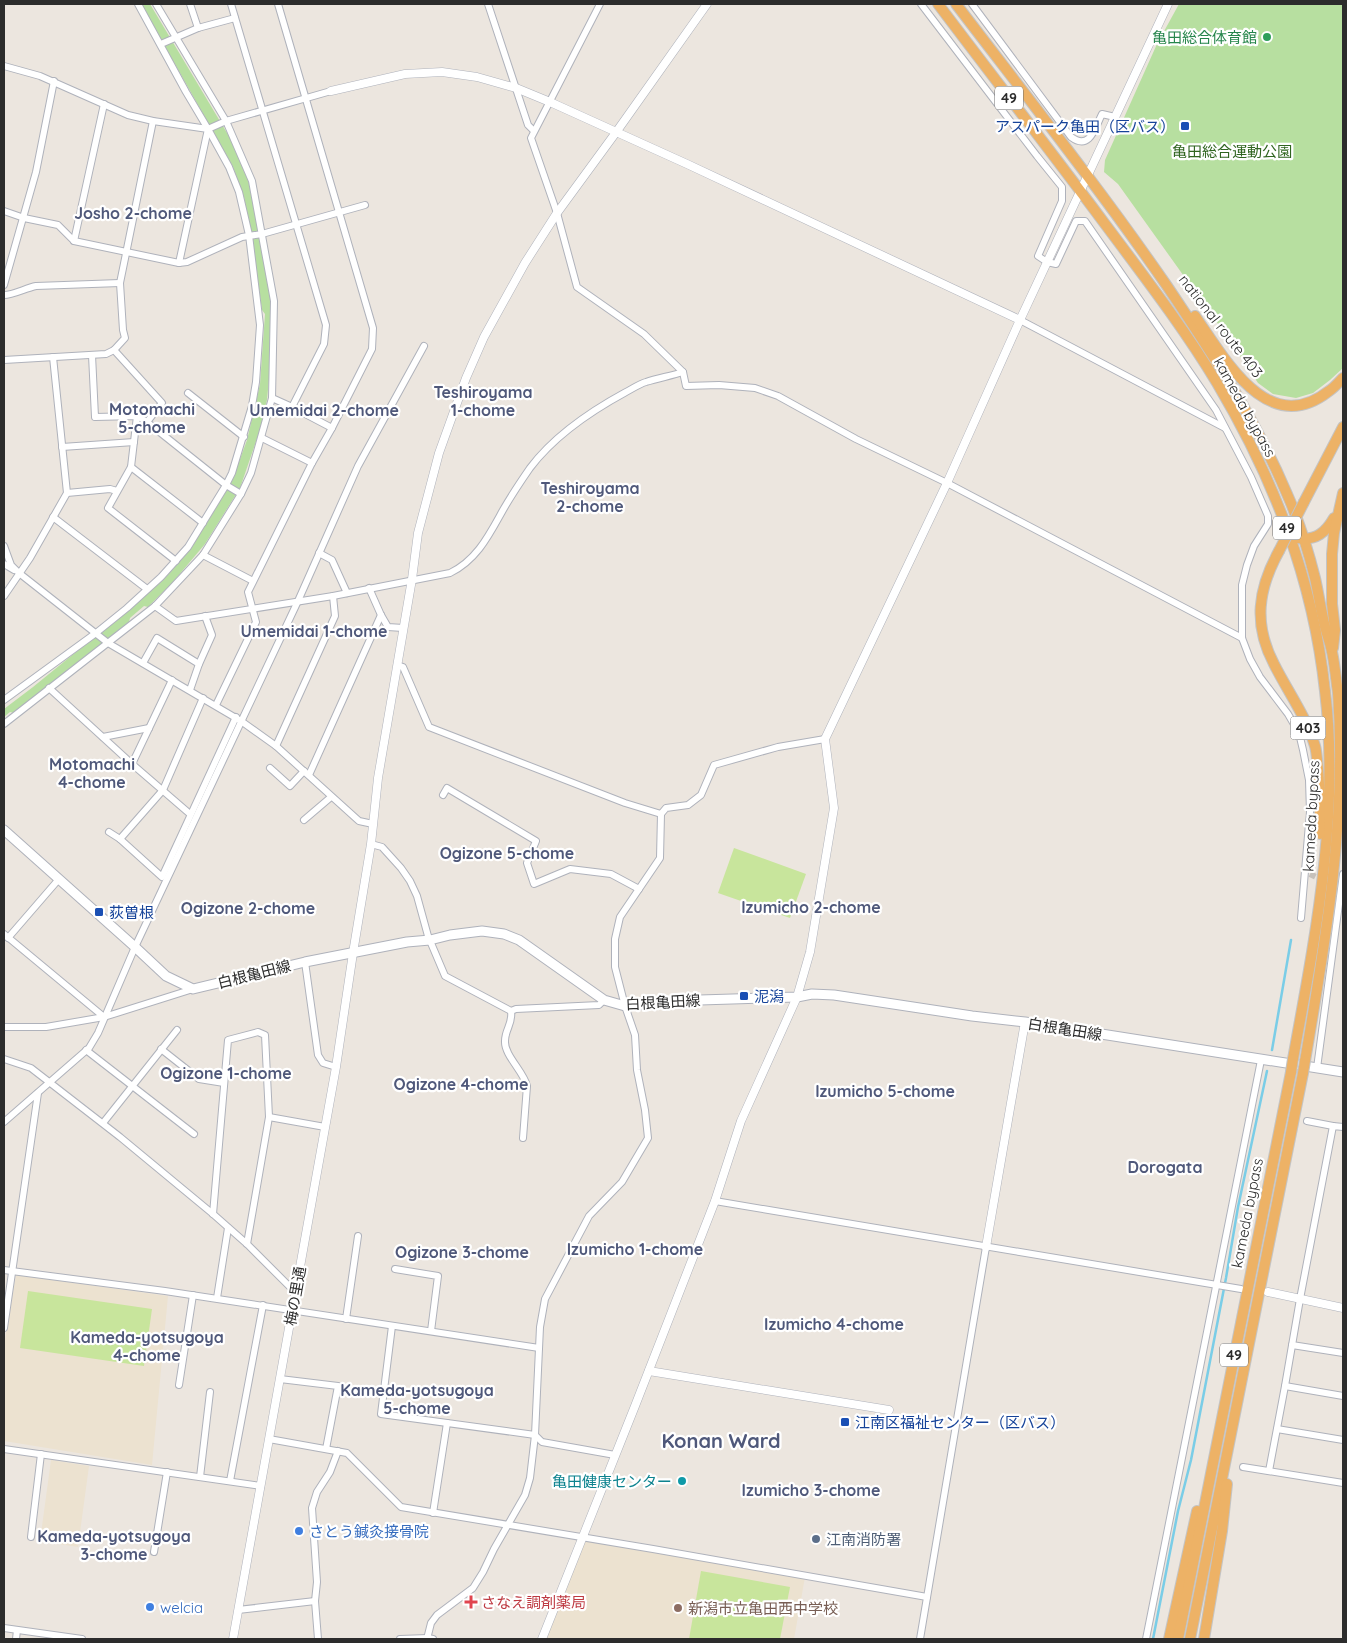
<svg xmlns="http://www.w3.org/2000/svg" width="1347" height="1643" font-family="Quicksand,'Noto Sans JP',sans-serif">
<rect width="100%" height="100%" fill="#ece6df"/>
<g fill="#ece2d0">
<path d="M16,1275l152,21 -16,169 -148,-24v-96z"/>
<path d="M51,1460l38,6 -11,81 -38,-6z"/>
<path d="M586,1541l219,36 -11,62h-250l37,-95z"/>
</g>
<g fill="#b7dfa0">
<path d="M141,4h9l86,144 9,22 7,24 19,107 -2,78 -2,21 -6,27 -21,61 -35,56 -32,38 -25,25 -4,-1 -14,12 -1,4 -115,91 -4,-1 -6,5v-8l29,-22 97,-79 33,-28 26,-29 44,-73 14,-38 13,-56 5,-70 -3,-4 -9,-64 -9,-49 -11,-30z"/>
<path d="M1179,4h164v364l-13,12 -17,13 -17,5 -23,-4 -15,-11 -27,-41 -113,-158 -14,-12 1,-12 52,-116z"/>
</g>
<g fill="#c8e59c">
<path d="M734,848l72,26 -16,44 -72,-25z"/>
<path d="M28,1291l124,18 -8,57 -124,-18z"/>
<path d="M701,1571l89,16 -10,52h-91z"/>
</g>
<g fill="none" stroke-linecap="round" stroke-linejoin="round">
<g stroke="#7acde7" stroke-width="2.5">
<path d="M1272,1050l19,-110"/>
<path d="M1153,1639l25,-128 13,-51 35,-182 12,-71 29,-136"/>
</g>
<path stroke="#c6c1bb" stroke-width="6" stroke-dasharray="6 3" stroke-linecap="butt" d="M1310,874l14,7"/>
<g stroke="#afb2bb" stroke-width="8">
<g id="minor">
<path d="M190,4l8,24"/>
<path d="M231,4l95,321 -2,19 -32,63"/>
<path d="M488,4l40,121 6,6"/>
<path d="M600,4l-69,134 26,75 20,74 67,47 39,38 3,14 33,-1 36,3 23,8 78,43 91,44 295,155"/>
<path d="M921,4l116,152 25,31v14l-24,55 9,6 9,2 20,-43h9l131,189 35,67 17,39v8l-14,22 -7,19 -5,20v53l8,21 10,18 28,37 11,19 4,17 6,30 1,32 -9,106"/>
<path d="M972,4l99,133c19,14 24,-9 31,-23l13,3"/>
<path d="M161,44l37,-16 37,-10"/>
<path d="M4,66l36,10 88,39 25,6 55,8 18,-8 105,-30"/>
<path d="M4,211l20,7 34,7 16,16 105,22 8,-1 55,-25 20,-3 103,-29"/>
<path d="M74,241l30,-137"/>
<path d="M179,263l29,-134"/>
<path d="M4,285l32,-113 18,-91"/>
<path d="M4,295c9,0 22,-7 32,-9l84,-3"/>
<path d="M1020,320l205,108"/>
<path d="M114,350l48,53 -15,19"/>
<path d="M92,355l3,62 42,-1 10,6 79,63 15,9"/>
<path d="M4,360l102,-6 8,-4 11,-12 -2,-8 -3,-47 33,-162"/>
<path d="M188,393l56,44"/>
<path d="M272,398l20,9 40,21"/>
<path d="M137,416l-6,51 -23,41 68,53"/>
<path d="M262,438l50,25"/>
<path d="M62,447l72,-5"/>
<path d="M131,467l72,56"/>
<path d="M67,493l43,-4 7,2"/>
<path d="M53,517l94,72"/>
<path d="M4,546l7,19 8,8 89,70 133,78 35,25 83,75 14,3"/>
<path d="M319,553l13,7 15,33"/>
<path d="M203,555l50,26"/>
<path d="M4,564l10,6"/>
<path d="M369,588l12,27 7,12 15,1"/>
<path d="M4,596l26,-38 37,-65 -14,-136"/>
<path d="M155,606l21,15 157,-25 117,-23c27,-13 39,-38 53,-63 8,-14 18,-29 27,-42 24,-32 61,-57 96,-76 6,-3 13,-8 20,-10 12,-4 25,-6 37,-10"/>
<path d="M143,663l14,-25 42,26"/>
<path d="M397,665l6,2 26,60 196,76 36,11"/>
<path d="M49,688l83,76 58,50"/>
<path d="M190,690l9,-26 13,-29 -7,-19"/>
<path d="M4,700l92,-67 31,-25 34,-31 27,-30 38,-62 6,-12 20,-67 4,-24 4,-57 -11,-90 -10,-43 -10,-25 -21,-38 -22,-37 -48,-88"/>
<path d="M216,705l40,-83 -8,-30 64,-129 20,-35 40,-79 1,-21 -95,-324"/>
<path d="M4,724l151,-118 48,-51 38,-61 10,-21 21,-75 2,-97 -22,-120 -26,-60 -70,-117"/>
<path d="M103,737l46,-9"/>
<path d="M276,746l59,-130 -2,-20"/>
<path d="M132,764l40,-84"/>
<path d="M270,768l20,18 14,-15"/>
<path d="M309,775l72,-160"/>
<path d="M443,795l4,-7 89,53 -9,22 7,21 36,-15 41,5 28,15"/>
<path d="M304,820l27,-23"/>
<path d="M109,832l11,7 42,38 74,-160"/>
<path d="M120,839l43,-49 40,-92"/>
<path d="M371,844l11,3 19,21 9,13 7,15 11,40 17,40 66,35 5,-2 83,-4 5,-5"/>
<path d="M4,934l100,83"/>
<path d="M8,938l51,-59"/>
<path d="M305,962l13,93 5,8 13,4"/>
<path d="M511,1011c2,13 -6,18 -6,30 -1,14 19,31 22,45l-4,52"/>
<path d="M4,1027h42l58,-10 89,-28"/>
<path d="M161,1049l38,30 25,4"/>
<path d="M86,1050l108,84"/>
<path d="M4,1059l27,9 89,69 93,77 34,30 49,49"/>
<path d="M1317,1068l26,-194"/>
<path d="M269,1117l56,10"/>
<path d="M1307,1121l26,5"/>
<path d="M4,1122l85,-74 9,-15 37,-86 163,-346 60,-135 66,-120"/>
<path d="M103,1123l74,-93"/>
<path d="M715,1201l526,88"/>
<path d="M213,1214l15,-174 30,-8 7,3 4,82 -22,127"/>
<path d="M395,1269l43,7 -7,55"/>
<path d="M4,1270l161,21 374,57"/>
<path d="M217,1298l11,-70"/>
<path d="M346,1319l12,-83"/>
<path d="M392,1326l-11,88 154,21 7,7 73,13"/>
<path d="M4,1328l34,-235"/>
<path d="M1292,1345l51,8"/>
<path d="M280,1379l58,7 -12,63"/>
<path d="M179,1385l14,-90"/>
<path d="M1285,1386l58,10"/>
<path d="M1277,1429l66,11"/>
<path d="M269,1439l78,14 54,54 252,42 274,48"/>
<path d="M4,1449l257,37"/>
<path d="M1243,1467l100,16"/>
<path d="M1269,1471l16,-85 15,-87 33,-173 10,1"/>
<path d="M200,1477l10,-85"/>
<path d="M230,1481l33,-176"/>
<path d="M433,1513l14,-90"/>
<path d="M31,1537l10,-83"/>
<path d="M154,1552l13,-80"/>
<path d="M238,1610l77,-9"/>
<path d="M4,1628l78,11"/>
<path d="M16,1639l1,-9"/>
<path d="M318,1639l-3,-38 2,-19 -5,-74 5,-16 13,-20 8,-21"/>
<path d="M400,1639l28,-1 5,1"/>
<path d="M427,1639l4,-16 6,-8 36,-27 10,-16 11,-23 31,-54 5,-17 5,-43 5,-108 5,-28 44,-83 33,-34 26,-44 -3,-28 -8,-40 -2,-35 -10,-29 -10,-39v-28l5,-22 40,-59 1,-44 5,-6 22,-3 13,-10 13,-30 64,-18 47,-8"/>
<path d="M920,1639l66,-392"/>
<path d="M1146,1639l115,-579"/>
</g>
</g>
<g stroke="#afb2bb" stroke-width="9">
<g id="tertiary">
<path d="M331,91l74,-17 37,-2 35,5 39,11 34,14 137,62 333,156"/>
<path d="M986,1247l39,-225"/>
<path d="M1268,1292l75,16"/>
<path d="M649,1371l240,39"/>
<path d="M233,1639l103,-572 17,-114 18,-109 7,-66 34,-199 6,-46 21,-80 27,-75 18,-41 41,-74 32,-50 60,-82 90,-127"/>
<path d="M542,1639l93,-233 80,-205 26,-80 56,-124 13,-45 24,-144 -9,-69 122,-256 73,-163 148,-316"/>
</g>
</g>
<g stroke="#afb2bb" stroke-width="11">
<path id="secondary" d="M4,830l131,117 31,29 27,13 112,-27 102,-20 23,-2 20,-5 32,-4 22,3 15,6 85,60 21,6 75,-6 97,-3 15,-3 22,1 138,21 53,6 318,50"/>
</g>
<g stroke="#c4c4c4" stroke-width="12">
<g id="trunk">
<path d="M938,4c55,73 112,146 167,220 38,51 79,104 112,159 57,96 96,196 108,308 15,123 -10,247 -32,368"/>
<path d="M956,4c71,93 144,185 211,282 45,67 89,134 120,208 12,27 21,56 28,84 3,13 5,27 8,40 2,12 7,23 9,34 3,14 4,28 6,41 9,124 -12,246 -33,368"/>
<path d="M1195,316c30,43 73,123 134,75 5,-3 10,-9 14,-13"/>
<path d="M1304,502l39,-75"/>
<path d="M1298,538c18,3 28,-6 36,-20"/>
<path d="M1279,551c-21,38 -26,73 -5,113 14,28 32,52 41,82 2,7 2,16 3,23 2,22 2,43 2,65"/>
<path d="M1333,648l2,-18 -3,-26v-50l2,-21 9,-40"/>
<path d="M1169,1639l28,-128"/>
<path d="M1178,1639l113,-567"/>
<path d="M1190,1639l113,-566"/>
<path d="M1204,1639l18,-108 5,-47"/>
</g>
</g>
<use href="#minor" stroke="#fff" stroke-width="6"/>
<use href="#tertiary" stroke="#fff" stroke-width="8"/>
<use href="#secondary" stroke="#fff" stroke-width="9"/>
<use href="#trunk" stroke="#edb266" stroke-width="10"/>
<g stroke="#c4c4c4" stroke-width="12" stroke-linecap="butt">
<g id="trunk-bridge">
<path d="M1279,551l25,-49"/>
<path d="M1291,1072l2,-13"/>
<path d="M1303,1073l2,-12"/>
</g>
</g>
<use href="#trunk-bridge" stroke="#edb266" stroke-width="10"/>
</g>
<circle fill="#2e9e5b" stroke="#fff" stroke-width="2" cx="1267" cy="37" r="5"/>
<g fill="#1a4fb4" stroke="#fff" stroke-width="2">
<rect x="1180" y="121" width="10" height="10" rx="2.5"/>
<rect x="94" y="907" width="10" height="10" rx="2.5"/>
<rect x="739" y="991" width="10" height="10" rx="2.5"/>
<rect x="840" y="1417" width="10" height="10" rx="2.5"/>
</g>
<circle fill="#0f9aa8" stroke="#fff" stroke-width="2" cx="682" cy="1481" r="5"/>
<g fill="#3f7fe0" stroke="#fff" stroke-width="2">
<circle cx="299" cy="1531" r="5"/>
<circle cx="150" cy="1607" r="5"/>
</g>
<circle fill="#5c6f8a" stroke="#fff" stroke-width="2" cx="816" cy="1539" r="5"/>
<path fill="#e0444e" stroke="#fff" stroke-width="2" d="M468.5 1594.5h5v5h5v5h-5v5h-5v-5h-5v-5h5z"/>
<circle fill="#8d6e63" stroke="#fff" stroke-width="2" cx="678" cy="1608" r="5"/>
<g text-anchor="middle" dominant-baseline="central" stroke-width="4.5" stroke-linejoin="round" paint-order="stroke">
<g fill="#fff" stroke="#6b6b6b" stroke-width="1">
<rect x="995" y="86.5" width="28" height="23" rx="4"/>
<rect x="1273" y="516.5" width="28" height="23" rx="4"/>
<rect x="1290.5" y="716.5" width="35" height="23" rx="4"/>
<rect x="1220" y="1343.5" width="28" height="23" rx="4"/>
</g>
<g font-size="14" font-weight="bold" fill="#2c2c2c">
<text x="1009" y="98">49</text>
<text x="1287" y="528">49</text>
<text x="1308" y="728">403</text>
<text x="1234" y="1355">49</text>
</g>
<g font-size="15" fill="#27864d" stroke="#fff" text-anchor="end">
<text x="1257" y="37">亀田総合体育館</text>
</g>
<g font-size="15" fill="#164399" stroke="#fff" text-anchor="start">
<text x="1175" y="126" text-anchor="end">アスパーク亀田（区バス）</text>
<text x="109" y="912">荻曽根</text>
<text x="754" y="996">泥潟</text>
<text x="855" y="1422">江南区福祉センター（区バス）</text>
</g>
<g font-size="15" fill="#306520" stroke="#fff">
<text x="1232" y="151">亀田総合運動公園</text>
</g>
<g font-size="15" fill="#2c2c2c" stroke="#fff">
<text transform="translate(1221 326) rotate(52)">national route 403</text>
<text transform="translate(1245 407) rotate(61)">kameda bypass</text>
<text transform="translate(1311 816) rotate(-87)">kameda bypass</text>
<text transform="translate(254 974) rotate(-14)">白根亀田線</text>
<text transform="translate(663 1002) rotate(-3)">白根亀田線</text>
<text transform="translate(1065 1029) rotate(9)">白根亀田線</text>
<text transform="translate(1247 1213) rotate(-79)">kameda bypass</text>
<text transform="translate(295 1296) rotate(-80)">梅の里通</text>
</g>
<g font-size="15" fill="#0d838f" stroke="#fff" text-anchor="end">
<text x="672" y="1481">亀田健康センター</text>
</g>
<g font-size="15" fill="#366cbe" stroke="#fff" text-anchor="start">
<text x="309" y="1531">さとう鍼灸接骨院</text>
<text x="160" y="1607">welcia</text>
</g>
<g font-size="15" fill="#4e5e75" stroke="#fff" text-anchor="start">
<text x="826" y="1539">江南消防署</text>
</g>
<g font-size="15" fill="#be3a42" stroke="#fff" text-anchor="start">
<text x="481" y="1602">さなえ調剤薬局</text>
</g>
<g font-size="15" fill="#785e54" stroke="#fff" text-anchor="start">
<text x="688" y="1608">新潟市立亀田西中学校</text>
</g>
<g font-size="16" font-weight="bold" fill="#4f587a" stroke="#fff">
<text x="133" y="213">Josho 2-chome</text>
<text x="483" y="392">Teshiroyama<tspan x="483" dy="18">1-chome</tspan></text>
<text x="152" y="409">Motomachi<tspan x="152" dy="18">5-chome</tspan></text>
<text x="324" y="410">Umemidai 2-chome</text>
<text x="590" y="488">Teshiroyama<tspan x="590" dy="18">2-chome</tspan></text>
<text x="314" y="631">Umemidai 1-chome</text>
<text x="92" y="764">Motomachi<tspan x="92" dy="18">4-chome</tspan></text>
<text x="507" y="853">Ogizone 5-chome</text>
<text x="811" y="907">Izumicho 2-chome</text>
<text x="248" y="908">Ogizone 2-chome</text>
<text x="226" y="1073">Ogizone 1-chome</text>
<text x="461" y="1084">Ogizone 4-chome</text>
<text x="885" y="1091">Izumicho 5-chome</text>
<text x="1165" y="1167">Dorogata</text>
<text x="635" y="1249">Izumicho 1-chome</text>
<text x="462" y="1252">Ogizone 3-chome</text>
<text x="834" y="1324">Izumicho 4-chome</text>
<text x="147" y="1337">Kameda-yotsugoya<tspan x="147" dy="18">4-chome</tspan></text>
<text x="417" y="1390">Kameda-yotsugoya<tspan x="417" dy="18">5-chome</tspan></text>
<text x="811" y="1490">Izumicho 3-chome</text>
<text x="114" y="1536">Kameda-yotsugoya<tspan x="114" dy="18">3-chome</tspan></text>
</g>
<g font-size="20" font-weight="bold" fill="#4f587a" stroke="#fff">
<text x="721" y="1440">Konan Ward</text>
</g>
</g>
<rect width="1347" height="1643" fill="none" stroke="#2c2c2c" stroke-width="10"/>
</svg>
